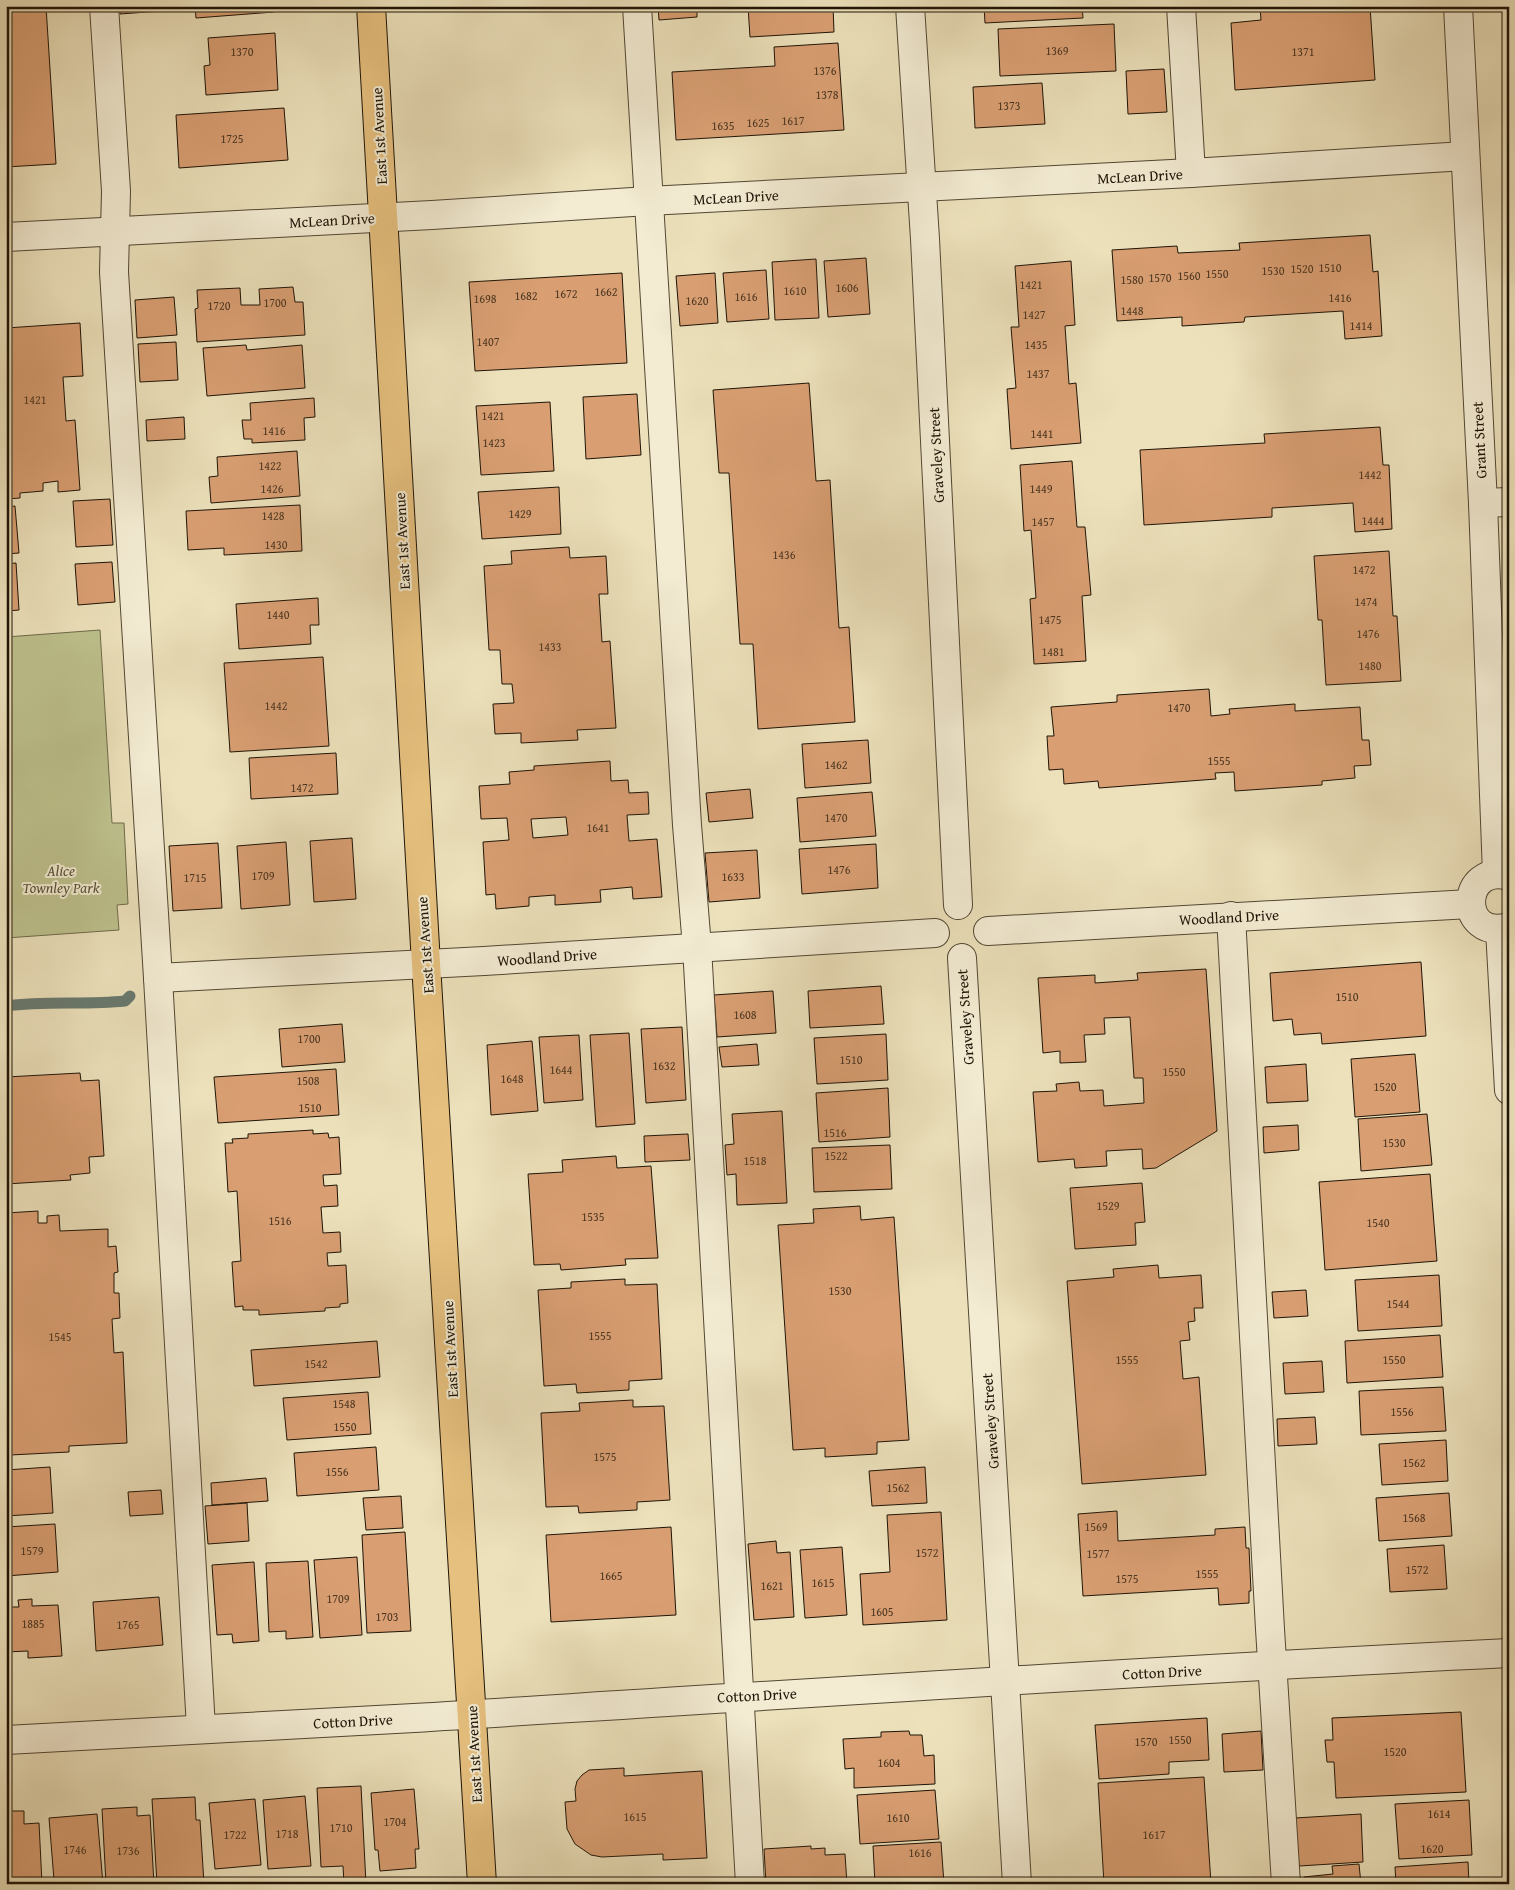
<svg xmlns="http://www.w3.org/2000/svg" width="1515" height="1890" font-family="'Gentium Book Plus',serif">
<rect width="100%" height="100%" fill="#ece1bb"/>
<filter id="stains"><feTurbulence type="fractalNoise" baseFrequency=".004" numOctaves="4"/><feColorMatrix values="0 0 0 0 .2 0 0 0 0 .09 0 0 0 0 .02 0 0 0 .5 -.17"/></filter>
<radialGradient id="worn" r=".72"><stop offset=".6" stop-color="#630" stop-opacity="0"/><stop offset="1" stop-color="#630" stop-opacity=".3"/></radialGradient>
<path fill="#bdc18d" stroke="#6e6a4a" d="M100,630l12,193h12l4,81 -11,1 2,25 -113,8v-301z"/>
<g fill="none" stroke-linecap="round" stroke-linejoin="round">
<path stroke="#68796f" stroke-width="11" d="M6,1006c40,-5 80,-1 119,-5l5,-5"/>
</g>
<g fill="#d99f73" stroke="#1e1407" fill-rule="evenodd">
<path d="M6,6h40l10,158 -50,3z"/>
<path d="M120,6h41v5l-41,3z"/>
<path d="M195,6h78l1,6 -78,6z"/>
<path d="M658,6h39v11l-38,3z"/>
<path d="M748,6h85l1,26 -84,5z"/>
<path d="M984,6h98l1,12 -98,5z"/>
<path d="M1121,6h40v2l-39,2z"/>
<path d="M1260,6h110l5,74 -140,10 -4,-67 30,-3z"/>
<path d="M1114,24l2,47 -116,5 -2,-47z"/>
<path d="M275,33l3,57 -72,5 -2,-29 6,-1 -2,-27z"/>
<path d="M838,43l6,87 -168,10 -4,-68 103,-6 -1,-19z"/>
<path d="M1164,69l3,43 -39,2 -2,-43z"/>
<path d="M1042,83l3,41 -70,4 -2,-41z"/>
<path d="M284,108l4,52 -109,8 -3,-53z"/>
<path d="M1370,235l3,37 5,-1 4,65 -37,3 -2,-28 -98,6 -1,5 -62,4v-9l-65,4 -5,-71 65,-4 1,7 62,-3 -1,-7z"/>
<path d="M866,258l4,56 -42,3 -4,-56z"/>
<path d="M816,259l3,59 -44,2 -3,-58z"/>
<path d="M1071,261l4,64 -10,1 4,58 7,-1 5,60 -70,6 -4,-60 9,-1 -5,-61h8l-4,-61z"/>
<path d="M766,270l3,49 -42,3 -4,-49z"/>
<path d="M622,273l5,90 -152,8 -6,-89z"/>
<path d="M715,273l3,50 -38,3 -4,-50z"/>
<path d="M293,287l2,15h8l2,33 -108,7 -2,-33 3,-1 -1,-18 43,-2 1,17h19l-1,-16z"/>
<path d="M174,297l3,38 -40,3 -2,-38z"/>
<path d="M80,323l3,53 -20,1 3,44 9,-1 5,70 -22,2v-11l-15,2v8l-23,2v5l-14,1v-171z"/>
<path d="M176,342l2,38 -38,2 -2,-38z"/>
<path d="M246,345l1,5 55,-5 3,43 -98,8 -4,-48z"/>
<path d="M809,383l7,98 14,-1 9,148 10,-1 6,95 -97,7 -5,-85h-13l-11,-171h-10l-6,-83z"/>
<path d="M637,394l4,61 -55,4 -3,-62z"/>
<path d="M314,398l1,19 -11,1 1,22 -53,3v-4h-8l-2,-19h9l-1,-17z"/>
<path d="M550,402l4,69 -73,4 -5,-69z"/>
<path d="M184,417l1,22 -38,2 -1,-21z"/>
<path d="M1380,427l3,38h6l3,64 -37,3 -2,-29 -81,5v9l-128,8 -4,-75 125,-7 -1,-9z"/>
<path d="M297,451l3,45 -89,7 -2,-26 9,-1 -1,-19z"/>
<path d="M1072,461l5,66h8l6,68 -9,1 4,65 -52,3 -4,-65 6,-1 -5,-68 -7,1 -4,-66z"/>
<path d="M559,487l2,47 -79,5 -4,-47z"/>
<path d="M110,499l3,46 -37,2 -3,-46z"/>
<path d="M300,505l2,46 -78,4v-7l-36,2 -2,-39z"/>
<path d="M15,506l4,47 -13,1v-47z"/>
<path d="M569,547l1,11 36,-2 2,38h-9l3,48 8,-1 6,87 -39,2 1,10 -57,3v-10l-26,1 -2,-30 21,-1 -2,-19h-10l-2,-34h-11l-5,-84 28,-2 -1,-13z"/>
<path d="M1389,551l4,65h4l4,65 -75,4 -4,-65h-4l-4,-64z"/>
<path d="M112,562l3,40 -37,3 -3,-41z"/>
<path d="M16,563l3,47 -13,1v-47z"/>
<path d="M318,598l1,27h-9l1,19 -72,5 -3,-45z"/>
<path d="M323,657l6,89 -99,6 -6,-89z"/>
<path d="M1209,689l2,27 19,-2 -1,-5 66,-5v7l65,-4 2,33h7l2,25 -17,1 1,12 -33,3v4l-87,6 -1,-19 -19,1 1,6 -117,9 -1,-7 -34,3 -1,-15 -14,1 -2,-34h7l-3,-29 66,-5v-7z"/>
<path d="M868,740l3,43 -66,5 -3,-44z"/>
<path d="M336,753l2,41 -87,5 -2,-41z"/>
<path d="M610,761l1,20 17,-1 1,13 19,-1 1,22 -22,1 2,26 28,-2 5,58 -29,2 -1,-12 -32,3 1,12 -46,3v-10l-26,2v9l-33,3 -1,-15 -9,1 -3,-53 26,-2 -2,-22 -26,1 -2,-33 31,-2 -1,-12 25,-2v-4zM566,817l2,18 -35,3 -2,-19z"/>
<path d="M750,789l3,29 -44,4 -3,-29z"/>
<path d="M872,792l4,44 -76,6 -3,-44z"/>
<path d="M352,838l4,61 -42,3 -4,-61z"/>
<path d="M286,842l4,63 -49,4 -4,-63z"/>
<path d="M218,843l4,65 -49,3 -4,-65z"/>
<path d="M876,844l2,44 -76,6 -3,-45z"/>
<path d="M757,850l3,48 -51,4 -4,-49z"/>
<path d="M1421,962l5,74 -104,8 -1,-11 -27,2 -2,-16 -19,2 -3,-48z"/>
<path d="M1206,969l11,162 -61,37 -13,1 -1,-20 -36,2 1,15 -32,2 -1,-9 -36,3 -5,-70 24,-1 -1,-7 23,-2 1,9 23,-1 1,16 40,-3 -1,-25h-9l-4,-61 -26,1 1,16 -21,1 2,27 -26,1v-12l-17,2 -5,-75 57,-3v8l43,-3 -1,-7z"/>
<path d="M881,986l3,38 -74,4 -2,-37z"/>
<path d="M773,991l3,42 -59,4 -3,-42z"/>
<path d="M342,1024l3,38 -63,5 -3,-38z"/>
<path d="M682,1027l4,73 -40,3 -5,-74z"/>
<path d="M629,1033l6,91 -39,3 -6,-92z"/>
<path d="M886,1034l2,46 -71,4 -3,-46z"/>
<path d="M579,1035l4,65 -39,3 -5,-66z"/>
<path d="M532,1041l6,70 -47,4 -4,-70z"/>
<path d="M757,1044l2,21 -37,2 -3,-20z"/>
<path d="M1415,1054l5,58 -65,5 -4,-58z"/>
<path d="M1306,1064l2,37 -41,2 -2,-36z"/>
<path d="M336,1069l3,46 -121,8 -4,-46z"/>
<path d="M80,1073l1,8 18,-1 5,76 -15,1 1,16 -20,2 1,5 -65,4v-107z"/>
<path d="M888,1088l2,49 -71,5 -3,-49z"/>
<path d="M782,1111l5,92 -50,2 -1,-31 -9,1 -2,-30 9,-1 -2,-30z"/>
<path d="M1427,1114l5,51 -71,6 -3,-52z"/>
<path d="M1298,1125l1,25 -35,3 -1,-26z"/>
<path d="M313,1130v4l15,-1 1,5 10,-1 2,37 -18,1 1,11 13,-1 1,21 -17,1 2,26 17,-1 1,20 -14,1 1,13 18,-1 2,38 -8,1v3l-15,1v3l-66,4v-5h-16v-4l-8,1 -3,-45 9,-1 -4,-70 -9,1 -3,-49h8l-1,-4 16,-1v-4z"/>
<path d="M688,1134l2,26 -45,2 -1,-26z"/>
<path d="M890,1145l2,44 -78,3 -2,-44z"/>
<path d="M616,1156l1,12 34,-2 7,92 -33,1 1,6 -65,5 -1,-6 -26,1 -6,-91 35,-2 -1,-12z"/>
<path d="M1430,1174l7,87 -112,9 -6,-88z"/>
<path d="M1142,1183l3,39 -10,1 1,22 -61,4 -5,-61z"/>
<path d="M860,1206l1,14 33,-3 15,223 -32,2v12l-52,3v-9l-32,2 -15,-225 36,-2 -1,-14z"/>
<path d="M38,1211v12h9v-7l12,-1 1,16 48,-2v18l8,-1 2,26 -4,1v20h5l1,25 -8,1 2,34 9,-1 4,91 -58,3v6l-59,3 -1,-23h-3v-219z"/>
<path d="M1158,1265l1,13 42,-3 2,33h-9l1,13 -7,1 2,18 -10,1 3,38 16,-2 7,98 -124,9 -15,-203 47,-4 -1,-8z"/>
<path d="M1439,1275l3,51 -84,5 -3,-51z"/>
<path d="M625,1279v6l32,-1 5,95 -33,2v9l-52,3 -1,-9 -32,2 -6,-96 33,-2v-6z"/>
<path d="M1306,1290l2,26 -34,2 -2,-26z"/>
<path d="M1440,1335l3,42 -96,6 -2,-42z"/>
<path d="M377,1341l3,36 -126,9 -3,-36z"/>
<path d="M1322,1361l2,31 -39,2 -2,-31z"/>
<path d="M1443,1387l3,44 -85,4 -2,-44z"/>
<path d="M368,1392l3,42 -84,6 -4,-42z"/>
<path d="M633,1400v7l31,-1 6,94 -33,2v8l-58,3 -1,-7 -32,1 -5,-94 39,-2 -1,-8z"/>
<path d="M1315,1417l2,27 -39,2 -1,-27z"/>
<path d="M1446,1440l2,41 -66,4 -3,-41z"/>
<path d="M376,1447l3,43 -82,6 -3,-43z"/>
<path d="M50,1467l3,46 -47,3v-46z"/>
<path d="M925,1467l2,36 -55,3 -3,-35z"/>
<path d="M266,1478l2,23 -56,4 -1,-22z"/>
<path d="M161,1490l2,24 -33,2 -2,-24z"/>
<path d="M1449,1493l3,43 -73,5 -3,-43z"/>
<path d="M401,1496l2,32 -37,2 -3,-32z"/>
<path d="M247,1503l2,38 -41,3 -3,-38z"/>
<path d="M1117,1511l1,30 97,-6v-6l30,-2 1,21h3l2,43h-2v12l-30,2 -1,-17 -135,8 -5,-82z"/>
<path d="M941,1512l6,108 -84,5 -3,-51 30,-2 -3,-57z"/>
<path d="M55,1524l3,48 -52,4v-49z"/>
<path d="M671,1527l5,88 -125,7 -5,-87z"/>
<path d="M405,1532l6,99 -44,2 -5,-98z"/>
<path d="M776,1541l1,12 13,-1 4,65 -40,3 -6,-76z"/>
<path d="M1444,1545l3,44 -57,3 -3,-43z"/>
<path d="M842,1547l5,68 -42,3 -5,-68z"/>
<path d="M357,1557l5,78 -42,3 -6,-78z"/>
<path d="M308,1561l5,76 -27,2v-8l-17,1 -3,-69z"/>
<path d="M254,1562l5,79 -26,2 -1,-9 -15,1 -5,-70z"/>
<path d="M159,1597l4,48 -67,6 -3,-49z"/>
<path d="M32,1599v7l26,-1 4,51 -34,2v-7l-22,1v-45h13l-1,-7z"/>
<path d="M1461,1712l5,80 -130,6 -2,-36h-7l-2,-22h8l-1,-22z"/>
<path d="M1207,1718l2,42 -40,2v12l-70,5 -4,-54z"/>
<path d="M909,1731l1,4h12l2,21 10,-1 1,29 -81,4v-20l-9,1 -2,-30 38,-2v-5z"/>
<path d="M1261,1731l2,39 -39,2 -2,-38z"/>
<path d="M624,1768v8l78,-5 5,87 -44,2v-6l-61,3 -11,-2 -16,-11 -8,-15 -2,-27 11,-1 -1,-12 2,-8 5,-6 7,-5z"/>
<path d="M1204,1777l7,107h-107l-6,-101z"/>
<path d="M361,1786l5,98h-22l-1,-18 -22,1 -4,-79z"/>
<path d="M414,1789l5,60h-4l1,19 -36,3 -2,-21h-3l-4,-57z"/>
<path d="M935,1790l4,49 -79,5 -3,-49z"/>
<path d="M305,1796l6,70 -43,3 -5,-69z"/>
<path d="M195,1797l1,23h4l4,64h-47l-5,-85z"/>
<path d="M255,1799l6,66 -46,4 -6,-66z"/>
<path d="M1469,1800l3,55 -73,4 -4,-55z"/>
<path d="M137,1807v9l13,-1 4,69h-48l-4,-75z"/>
<path d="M6,1811h18v13l15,-1 3,61h-36z"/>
<path d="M97,1814l6,70h-38v-5l-11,1 -5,-62z"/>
<path d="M1361,1814l2,48 -64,4 -4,-48z"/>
<path d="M941,1842l3,42h-69l-2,-38z"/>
<path d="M811,1846v3l14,-1v7l20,-1 2,30h-81l-2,-35z"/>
<path d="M1468,1862l1,22h-73l-1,-17z"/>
<path d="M1359,1864l2,20h-56l-1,-7 29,-3 -1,-8z"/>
</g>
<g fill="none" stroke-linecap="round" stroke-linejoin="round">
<g stroke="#524734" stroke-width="30">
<g id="minor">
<path d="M104,6l12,185 -2,81 44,706 43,750"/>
<path d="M637,6l50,819 10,122 53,937"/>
<path d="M910,6l15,233 33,666"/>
<path d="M1181,6l10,167"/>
<path d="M1458,6l25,497 14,371"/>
<path d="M6,237l426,-22 216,-14 543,-28 274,-17"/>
<path d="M1483,503l26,-1"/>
<path d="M1509,876c-49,-14 -52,65 0,51"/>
<path d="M1231,916l39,713 16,255"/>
<path d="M1500,930l9,160"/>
<path d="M988,931l482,-27"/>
<path d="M962,958l55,926"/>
<path d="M158,978l326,-17 451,-28"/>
<path d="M6,1740c136,-8 272,-14 408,-22 365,-23 730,-47 1095,-65"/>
</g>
</g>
<g stroke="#1e1407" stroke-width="30">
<path id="major" d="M371,6l55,958 56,920"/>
</g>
<use href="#minor" stroke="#f3ecd3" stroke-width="28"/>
<use href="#major" stroke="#e6c07e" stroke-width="28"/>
</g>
<g text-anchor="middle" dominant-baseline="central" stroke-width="4" stroke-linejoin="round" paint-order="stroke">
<g font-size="12" fill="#4d3722">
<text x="1057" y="50">1369</text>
<text x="242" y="51">1370</text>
<text x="1303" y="51">1371</text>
<text x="825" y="70">1376</text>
<text x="827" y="94">1378</text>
<text x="1009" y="105">1373</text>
<text x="793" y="120">1617</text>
<text x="758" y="122">1625</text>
<text x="723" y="125">1635</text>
<text x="232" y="138">1725</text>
<text x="1330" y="267">1510</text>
<text x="1302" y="268">1520</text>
<text x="1273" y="270">1530</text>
<text x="1217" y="273">1550</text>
<text x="1189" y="275">1560</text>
<text x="1160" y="277">1570</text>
<text x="1132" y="279">1580</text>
<text x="1031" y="284">1421</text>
<text x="847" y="287">1606</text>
<text x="795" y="290">1610</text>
<text x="606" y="291">1662</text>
<text x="566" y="293">1672</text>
<text x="526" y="295">1682</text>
<text x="746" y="296">1616</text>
<text x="1340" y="297">1416</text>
<text x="485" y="298">1698</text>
<text x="697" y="300">1620</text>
<text x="275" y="302">1700</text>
<text x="219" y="305">1720</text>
<text x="1132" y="310">1448</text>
<text x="1034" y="314">1427</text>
<text x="1361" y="325">1414</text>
<text x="488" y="341">1407</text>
<text x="1036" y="344">1435</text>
<text x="1038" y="373">1437</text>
<text x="35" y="399">1421</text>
<text x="493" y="415">1421</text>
<text x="274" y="430">1416</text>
<text x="1042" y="433">1441</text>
<text x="494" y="442">1423</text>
<text x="270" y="465">1422</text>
<text x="1370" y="474">1442</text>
<text x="272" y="488">1426</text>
<text x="1041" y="488">1449</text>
<text x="520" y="513">1429</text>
<text x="273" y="515">1428</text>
<text x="1373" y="520">1444</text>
<text x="1043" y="521">1457</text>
<text x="276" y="544">1430</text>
<text x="784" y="554">1436</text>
<text x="1364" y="569">1472</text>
<text x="1366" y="601">1474</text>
<text x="278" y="614">1440</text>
<text x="1050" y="619">1475</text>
<text x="1368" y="633">1476</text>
<text x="550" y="646">1433</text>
<text x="1053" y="651">1481</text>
<text x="1370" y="665">1480</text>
<text x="276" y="705">1442</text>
<text x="1179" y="707">1470</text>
<text x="1219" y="760">1555</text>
<text x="836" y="764">1462</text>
<text x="302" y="787">1472</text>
<text x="836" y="817">1470</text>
<text x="598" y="827">1641</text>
<text x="839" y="869">1476</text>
<text x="263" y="875">1709</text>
<text x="733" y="876">1633</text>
<text x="195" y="877">1715</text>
<text x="1347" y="996">1510</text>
<text x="745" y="1014">1608</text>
<text x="309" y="1038">1700</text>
<text x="851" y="1059">1510</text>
<text x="664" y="1065">1632</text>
<text x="561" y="1069">1644</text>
<text x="1174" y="1071">1550</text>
<text x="512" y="1078">1648</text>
<text x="308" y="1080">1508</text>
<text x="1385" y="1086">1520</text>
<text x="310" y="1107">1510</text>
<text x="835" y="1132">1516</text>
<text x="1394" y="1142">1530</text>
<text x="836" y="1155">1522</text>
<text x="755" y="1160">1518</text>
<text x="1108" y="1205">1529</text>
<text x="593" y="1216">1535</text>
<text x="280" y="1220">1516</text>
<text x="1378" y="1222">1540</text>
<text x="840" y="1290">1530</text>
<text x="1398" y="1303">1544</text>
<text x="600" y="1335">1555</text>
<text x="60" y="1336">1545</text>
<text x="1127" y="1359">1555</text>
<text x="1394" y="1359">1550</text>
<text x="316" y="1363">1542</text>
<text x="344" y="1403">1548</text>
<text x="1402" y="1411">1556</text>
<text x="345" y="1426">1550</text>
<text x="605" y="1456">1575</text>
<text x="1414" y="1462">1562</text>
<text x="337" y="1471">1556</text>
<text x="898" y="1487">1562</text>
<text x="1414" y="1517">1568</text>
<text x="1096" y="1526">1569</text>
<text x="32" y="1550">1579</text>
<text x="927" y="1552">1572</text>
<text x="1098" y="1553">1577</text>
<text x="1417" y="1569">1572</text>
<text x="1207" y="1573">1555</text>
<text x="611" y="1575">1665</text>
<text x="1127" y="1578">1575</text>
<text x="823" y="1582">1615</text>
<text x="772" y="1585">1621</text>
<text x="338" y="1598">1709</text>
<text x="882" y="1611">1605</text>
<text x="387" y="1616">1703</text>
<text x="33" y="1623">1885</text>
<text x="128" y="1624">1765</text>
<text x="1180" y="1739">1550</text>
<text x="1146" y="1741">1570</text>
<text x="1395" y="1751">1520</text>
<text x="889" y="1762">1604</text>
<text x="1439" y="1813">1614</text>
<text x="635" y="1816">1615</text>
<text x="898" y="1817">1610</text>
<text x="395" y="1821">1704</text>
<text x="341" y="1827">1710</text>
<text x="287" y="1833">1718</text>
<text x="235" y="1834">1722</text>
<text x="1154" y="1834">1617</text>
<text x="1432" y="1848">1620</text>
<text x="75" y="1849">1746</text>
<text x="128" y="1850">1736</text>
<text x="920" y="1852">1616</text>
</g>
<g font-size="15" fill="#1e1407" stroke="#f3ecd3">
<text transform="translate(379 136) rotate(-93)">East 1st Avenue</text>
<text transform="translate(1140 176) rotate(-3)">McLean Drive</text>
<text transform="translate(736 197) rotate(-3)">McLean Drive</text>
<text transform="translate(332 220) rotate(-3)">McLean Drive</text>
<text transform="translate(1479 440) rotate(-93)">Grant Street</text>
<text transform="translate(936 455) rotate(-93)">Graveley Street</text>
<text transform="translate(402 541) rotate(-93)">East 1st Avenue</text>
<text transform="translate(1229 917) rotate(-3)">Woodland Drive</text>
<text transform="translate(425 945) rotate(-94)">East 1st Avenue</text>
<text transform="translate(547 957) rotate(-4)">Woodland Drive</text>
<text transform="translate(965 1017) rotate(-94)">Graveley Street</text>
<text transform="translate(450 1349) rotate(-93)">East 1st Avenue</text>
<text transform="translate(990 1421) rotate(-94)">Graveley Street</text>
<text transform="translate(1162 1672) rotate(-3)">Cotton Drive</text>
<text transform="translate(757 1695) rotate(-3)">Cotton Drive</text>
<text transform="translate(353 1721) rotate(-3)">Cotton Drive</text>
<text transform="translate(474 1754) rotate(-93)">East 1st Avenue</text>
</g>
<g font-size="15" font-style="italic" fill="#565136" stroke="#f3ecd3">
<text x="61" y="870">Alice<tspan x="61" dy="17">Townley Park</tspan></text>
</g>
</g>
<rect width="1515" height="1890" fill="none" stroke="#ece1bb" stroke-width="25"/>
<rect x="8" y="8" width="1500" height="1875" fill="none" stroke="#1e1407" stroke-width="2.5"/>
<rect x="12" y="12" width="1490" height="1865" fill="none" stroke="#1e1407"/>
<rect width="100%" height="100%" filter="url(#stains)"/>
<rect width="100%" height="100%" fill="url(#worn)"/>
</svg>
